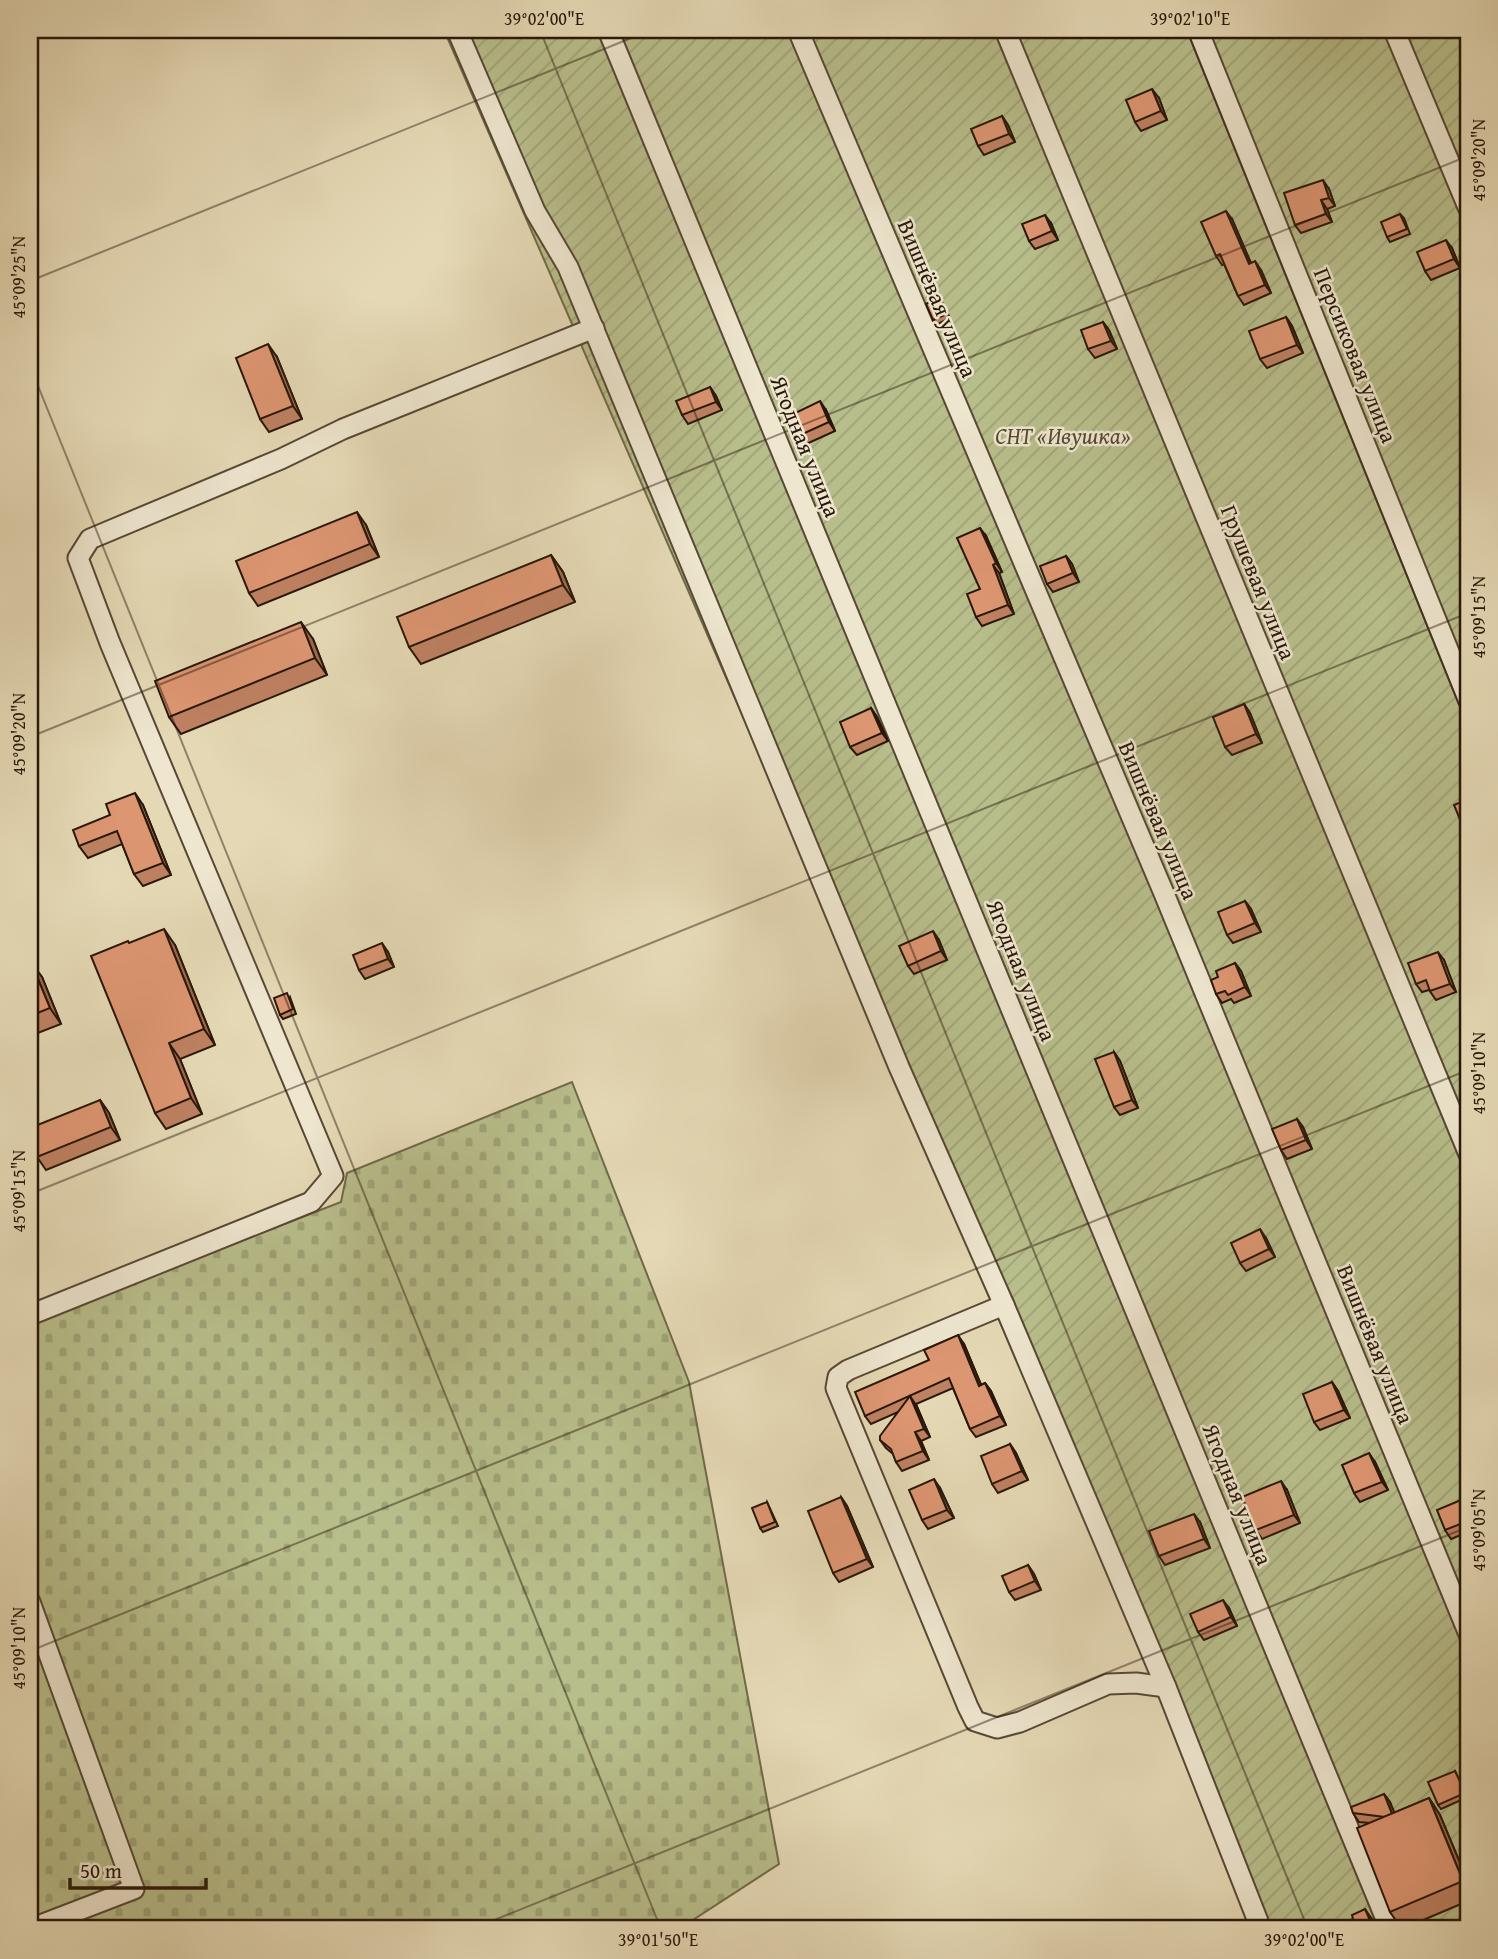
<svg xmlns="http://www.w3.org/2000/svg" width="1498" height="1959" font-family="'Gentium Book Plus',serif">
<defs>
<pattern id="cemetery-stones" width="16" height="16" patternUnits="userSpaceOnUse" patternTransform="scale(1.75)"><rect width="16" height="16" fill="#b8be8b"/><path d="M2 7V4a2 2 0 0 1 4 0v3zM10 15v-3a2 2 0 0 1 4 0v3z" fill="#9ea377"/></pattern>
<pattern id="garden-furrows" width="10" height="10" patternUnits="userSpaceOnUse" patternTransform="scale(1.75)"><rect width="10" height="10" fill="#b8be8b"/><path d="M-1 1l2-2M0 10L10 0M9 11l2-2" fill="none" stroke="#9ea377"/></pattern>
</defs>
<rect width="100%" height="100%" fill="#e5d9b5"/>
<filter id="stains"><feTurbulence type="fractalNoise" baseFrequency=".00286" numOctaves="4"/><feColorMatrix values="0 0 0 0 .2 0 0 0 0 .09 0 0 0 0 .02 0 0 0 .5 -.17"/></filter>
<radialGradient id="worn" r=".72"><stop offset=".6" stop-color="#630" stop-opacity="0"/><stop offset="1" stop-color="#630" stop-opacity=".3"/></radialGradient>
<path fill="url(#cemetery-stones)" stroke="#706a4a" stroke-width="2" d="M572,1082l117,300 90,482 -100,65h-649v-606l311,-121 6,-29z"/>
<path fill="url(#garden-furrows)" stroke="#706a4a" stroke-width="2" d="M444,30h1024v1899h-197z"/>
<g fill="none" stroke-linecap="round" stroke-linejoin="round">
<g stroke="#584835" stroke-width="23">
<g id="minor">
<path d="M457,30l78,181 33,56 331,800 105,238 162,382 95,242"/>
<path d="M608,30l782,1899"/>
<path d="M798,30l365,861 305,741"/>
<path d="M1005,30l463,1122"/>
<path d="M1198,30l270,669"/>
<path d="M1394,30l74,177"/>
<path d="M1004,1305l-156,65 -10,7 -2,11 132,319 7,14 22,7 23,-6 88,-38 28,-1 30,4"/>
<path d="M30,1315l281,-113 22,-26 -223,-533 -32,-85 12,-19 191,-80 62,-30 251,-101"/>
<path d="M30,1602l104,287 -104,40"/>
</g>
</g>
<use href="#minor" stroke="#eee6cf" stroke-width="19"/>
</g>
<g fill="#be8162" stroke="#29170a" stroke-width="2">
<path d="M848,30h14l-12,4z"/>
<path d="M1159,98l8,22 -26,11 -6,-9z"/>
<path d="M1002,116l6,9 7,17 -31,13 -6,-9z"/>
<path d="M1329,189l6,17 -8,3 5,13 -31,11 -6,-8z"/>
<path d="M1400,214l4,4 6,16 -20,8 -3,-5z"/>
<path d="M1232,219l19,44 10,7 10,23 -27,12 -6,-9 -14,-32 -2,1 -6,-9z"/>
<path d="M1051,223l7,17 -23,9 -6,-8z"/>
<path d="M1452,248l8,20 -29,12 -6,-9z"/>
<path d="M942,302l8,16 -14,7 -3,-5z"/>
<path d="M1286,317l6,9 11,27 -36,15 -7,-9z"/>
<path d="M1103,322l6,8 8,19 -22,9 -7,-9z"/>
<path d="M277,357l25,62 -33,13 -9,-13z"/>
<path d="M710,387l6,9 6,14 -34,14 -6,-9z"/>
<path d="M826,410l9,21 -33,15 -6,-9z"/>
<path d="M366,525l13,32 -121,49 -9,-13z"/>
<path d="M986,536l16,36 -3,1 15,41 -32,12 -6,-9 4,-28z"/>
<path d="M551,555l12,17 12,30 -154,62 -12,-17z"/>
<path d="M1066,556l6,8 7,18 -26,10 -6,-8z"/>
<path d="M313,639l14,36 -146,59 -12,-17z"/>
<path d="M1244,704l6,9 12,30 -30,12 -7,-8z"/>
<path d="M871,708l6,9 11,24 -31,14 -7,-8z"/>
<path d="M1468,799v31l-1,1 -6,-9z"/>
<path d="M143,805l28,70 -28,11 -9,-12 -12,-30 -34,14 -9,-12z"/>
<path d="M1245,901l6,8 10,23 -28,11 -6,-8z"/>
<path d="M939,940l8,20 -33,14 -6,-8z"/>
<path d="M129,943l46,2 40,100 -35,14 22,55 -36,15 -11,-16z"/>
<path d="M388,952l6,15 -29,12 -6,-9z"/>
<path d="M1444,960l12,32 -20,8 -7,-10 -7,2 -6,-8z"/>
<path d="M30,963l12,14 19,47 -31,12z"/>
<path d="M1235,963l6,8 10,25 -17,7 -3,-4 -9,4 -6,-9 2,-17z"/>
<path d="M290,997l6,17 -13,5 -3,-4z"/>
<path d="M1114,1052l6,9 18,47 -18,7 -6,-8z"/>
<path d="M100,1100l9,13 11,27 -74,30 -9,-13z"/>
<path d="M1297,1119l6,8 9,22 -25,10 -6,-9z"/>
<path d="M1266,1238l9,19 -29,14 -6,-8z"/>
<path d="M964,1344l17,41 4,-2 6,8 15,34 -30,12 -6,-8 -17,-41 -37,16 14,33 -9,4 8,19 -27,11 -6,-9 -3,-8 -7,-6 -6,-8 18,-28 -27,12 -6,-8z"/>
<path d="M1332,1382l6,9 12,27 -30,12 -6,-8z"/>
<path d="M1010,1444l6,9 12,27 -30,13 -6,-9z"/>
<path d="M1375,1462l13,28 -28,12 -6,-9z"/>
<path d="M940,1488l14,30 -26,11 -6,-9z"/>
<path d="M1287,1490l13,33 -38,16 -6,-9z"/>
<path d="M841,1497l6,9 26,61 -34,15 -6,-9z"/>
<path d="M1468,1497v35l-17,7 -6,-9z"/>
<path d="M767,1502l11,24 -15,6 -3,-4z"/>
<path d="M1200,1522l10,26 -45,17 -6,-9z"/>
<path d="M1028,1565l6,9 7,16 -26,10 -6,-8z"/>
<path d="M1229,1608l8,18 -33,14 -6,-8z"/>
<path d="M1455,1771l13,26 -27,12 -3,-4z"/>
<path d="M1384,1794l6,8 4,11 35,-15 11,17 28,67v19l-66,28 -12,-17 -21,-89 -10,-1 -6,-9z"/>
<path d="M1374,1922l3,7h-28z"/>
</g>
<g fill="#9b6950" stroke="#29170a" stroke-width="2">
<path d="M1152,89l7,9 8,22 -6,-9z"/>
<path d="M1002,116l6,9 7,17 -6,-8z"/>
<path d="M1323,180l6,9 6,17 -6,-8z"/>
<path d="M1321,200l6,9 5,13 -6,-8z"/>
<path d="M1226,211l6,8 23,54 -6,-9z"/>
<path d="M1045,215l6,8 7,17 -6,-9z"/>
<path d="M1446,240l6,8 8,20 -6,-9z"/>
<path d="M1255,261l6,9 10,23 -6,-8z"/>
<path d="M1286,317l6,9 11,27 -6,-8z"/>
<path d="M1103,322l6,8 8,19 -6,-8z"/>
<path d="M268,344l9,13 25,62 -9,-13z"/>
<path d="M710,387l6,9 6,14 -6,-8z"/>
<path d="M820,401l6,9 9,21 -6,-9z"/>
<path d="M357,512l9,13 13,32 -9,-13z"/>
<path d="M980,528l6,8 16,36 -6,-9z"/>
<path d="M551,555l12,17 12,30 -12,-17z"/>
<path d="M1066,556l6,8 7,18 -6,-9z"/>
<path d="M993,565l6,8 15,41 -6,-9z"/>
<path d="M301,622l12,17 14,36 -12,-17z"/>
<path d="M1244,704l6,9 12,30 -6,-9z"/>
<path d="M871,708l6,9 11,24 -6,-8z"/>
<path d="M135,793l8,12 28,70 -8,-12z"/>
<path d="M1245,901l6,8 10,23 -6,-9z"/>
<path d="M164,929l11,16 40,100 -11,-16z"/>
<path d="M933,931l6,9 8,20 -6,-9z"/>
<path d="M382,943l6,9 6,15 -6,-8z"/>
<path d="M1438,952l6,8 12,32 -6,-8z"/>
<path d="M31,962l11,15 19,47 -11,-16z"/>
<path d="M1235,963l6,8 10,25 -6,-9z"/>
<path d="M169,1043l11,16 22,55 -11,-16z"/>
<path d="M1114,1052l6,9 18,47 -6,-8z"/>
<path d="M100,1100l9,13 11,27 -9,-13z"/>
<path d="M1297,1119l6,8 9,22 -6,-9z"/>
<path d="M1260,1229l6,9 9,19 -6,-8z"/>
<path d="M958,1335l6,9 21,50 -6,-8z"/>
<path d="M1332,1382l6,9 12,27 -6,-8z"/>
<path d="M985,1383l6,8 15,34 -6,-9z"/>
<path d="M910,1396l6,9 14,32 -6,-8z"/>
<path d="M915,1432l6,9 8,19 -6,-9z"/>
<path d="M1010,1444l6,9 12,27 -6,-9z"/>
<path d="M1369,1453l6,9 13,28 -6,-8z"/>
<path d="M934,1479l6,9 14,30 -7,-8z"/>
<path d="M1281,1481l6,9 13,33 -6,-8z"/>
<path d="M841,1497l6,9 26,61 -6,-8z"/>
<path d="M1194,1514l6,8 10,26 -6,-9z"/>
<path d="M1028,1565l6,9 7,16 -6,-9z"/>
<path d="M1223,1600l6,8 8,18 -6,-9z"/>
<path d="M1384,1794l6,8 10,24 -6,-8z"/>
<path d="M1429,1798l11,17 28,67v6l-5,-7z"/>
<path d="M1365,1909l9,13 3,7h-1l-4,-4z"/>
</g>
<g fill="#dd9672" stroke="#29170a" stroke-width="2">
<path d="M1152,89l9,22 -26,11 -9,-22z"/>
<path d="M1002,116l7,18 -31,12 -7,-17z"/>
<path d="M1323,180l6,18 -8,2 5,14 -31,11 -11,-32z"/>
<path d="M1226,211l23,53 6,-3 10,24 -27,11 -18,-42 -4,2 -15,-34z"/>
<path d="M1400,214l7,15 -20,8 -6,-15z"/>
<path d="M1045,215l7,16 -23,10 -7,-17z"/>
<path d="M1446,240l8,19 -29,12 -8,-19z"/>
<path d="M939,297l8,17 -14,6 -7,-16z"/>
<path d="M1286,317l11,28 -37,14 -11,-28z"/>
<path d="M1103,322l8,19 -23,8 -7,-19z"/>
<path d="M268,344l25,62 -33,13 -24,-61z"/>
<path d="M710,387l6,15 -34,13 -6,-14z"/>
<path d="M820,401l9,21 -33,15 -9,-20z"/>
<path d="M357,512l13,32 -121,49 -13,-32z"/>
<path d="M980,528l16,35 -3,2 15,40 -32,12 -9,-23 13,-5 -23,-51z"/>
<path d="M551,555l12,30 -154,62 -12,-30z"/>
<path d="M1066,556l7,17 -26,11 -7,-18z"/>
<path d="M301,622l14,36 -146,59 -14,-36z"/>
<path d="M1468,645v23l-1,1 -7,-21z"/>
<path d="M1244,704l12,30 -31,13 -12,-30z"/>
<path d="M871,708l11,25 -32,14 -10,-25z"/>
<path d="M135,793l28,70 -29,11 -17,-43 -38,15 -6,-16 37,-15 -4,-11z"/>
<path d="M1468,799v20l-7,3 -7,-17z"/>
<path d="M1245,901l10,22 -28,12 -9,-23z"/>
<path d="M164,929l40,100 -35,14 22,55 -36,15 -64,-157 37,-15 1,2z"/>
<path d="M933,931l8,20 -33,15 -9,-20z"/>
<path d="M382,943l6,16 -29,11 -6,-15z"/>
<path d="M1438,952l12,32 -20,7 -4,-11 -10,4 -8,-21z"/>
<path d="M31,962l19,46 -20,8v-53z"/>
<path d="M1235,963l10,24 -17,8 -3,-4 -9,3 -5,-14 7,-3 -2,-6z"/>
<path d="M287,993l6,16 -13,6 -6,-17z"/>
<path d="M1114,1052l18,48 -18,7 -19,-48z"/>
<path d="M100,1100l11,27 -74,30 -7,-18v-11z"/>
<path d="M1297,1119l9,21 -25,10 -9,-21z"/>
<path d="M1260,1229l9,20 -29,14 -9,-20z"/>
<path d="M958,1335l21,51 6,-3 15,33 -30,13 -21,-51 -84,38 -10,-24 74,-32 -5,-10z"/>
<path d="M1332,1382l12,28 -30,12 -11,-28z"/>
<path d="M910,1396l14,33 -9,3 8,19 -27,11 -5,-13 -11,-9v-4z"/>
<path d="M1010,1444l12,27 -30,13 -11,-28z"/>
<path d="M1369,1453l13,29 -28,11 -12,-28z"/>
<path d="M934,1479l13,31 -25,10 -13,-30z"/>
<path d="M1281,1481l13,34 -38,15 -14,-33z"/>
<path d="M841,1497l26,62 -34,14 -25,-62z"/>
<path d="M1468,1497v24l-23,9 -8,-20z"/>
<path d="M767,1502l8,20 -15,6 -8,-20z"/>
<path d="M1194,1514l10,25 -45,17 -10,-25z"/>
<path d="M1028,1565l7,16 -26,11 -7,-16z"/>
<path d="M1223,1600l8,17 -33,15 -8,-18z"/>
<path d="M1455,1771l10,22 -27,12 -10,-23z"/>
<path d="M1384,1794l8,20 -7,3 -32,-4 -2,-6z"/>
<path d="M1429,1798l34,83 -73,31 -33,-84z"/>
<path d="M1365,1909l7,16 -4,2 1,2h-20l-3,-7 7,-3 -1,-4z"/>
</g>
<path fill="none" stroke="#29170a" stroke-width="2" stroke-opacity="0.45" d="M540,30l768,1899M1187,30l281,697M30,281l621,-251M30,366l631,1563M30,737l1438,-581M30,1194l1438,-581M30,1651l1438,-581M472,1929l996,-402"/>
<g text-anchor="middle" dominant-baseline="central" stroke-width="5" stroke-linejoin="round" paint-order="stroke">
<g font-size="23" fill="#29170a" stroke="#eee6cf">
<text transform="translate(938 298) rotate(67)">Вишнёвая улица</text>
<text transform="translate(1356 355) rotate(68)">Персиковая улица</text>
<text transform="translate(806 446) rotate(68)">Ягодная улица</text>
<text transform="translate(1259 582) rotate(68)">Грушевая улица</text>
<text transform="translate(1159 820) rotate(67)">Вишнёвая улица</text>
<text transform="translate(1022 970) rotate(68)">Ягодная улица</text>
<text transform="translate(1376 1344) rotate(68)">Вишнёвая улица</text>
<text transform="translate(1238 1494) rotate(68)">Ягодная улица</text>
</g>
<g font-size="23" font-style="italic" fill="#544931" stroke="#eee6cf">
<text x="1063" y="435">СНТ «Ивушка»</text>
</g>
</g>
<rect width="1498" height="1959" fill="none" stroke="#e5d9b5" stroke-width="77"/>
<path d="M70 1878v10h136v-10" fill="none" stroke="#29170a" stroke-width="3.5"/>
<text x="80" y="1878" font-size="21" fill="#29170a" stroke="#eee6cf" stroke-width="5" paint-order="stroke">50 m</text>
<rect x="38" y="38" width="1422" height="1882" fill="none" stroke="#29170a" stroke-width="2.5"/>
<g font-size="18" text-anchor="middle" fill="#29170a">
<text x="544" y="25">39°02'00"E</text>
<text x="1190" y="25">39°02'10"E</text>
<text transform="translate(1479 160) rotate(-90)" y="6">45°09'20"N</text>
<text transform="translate(19 277) rotate(-90)" y="6">45°09'25"N</text>
<text transform="translate(1479 617) rotate(-90)" y="6">45°09'15"N</text>
<text transform="translate(19 734) rotate(-90)" y="6">45°09'20"N</text>
<text transform="translate(1479 1073) rotate(-90)" y="6">45°09'10"N</text>
<text transform="translate(19 1191) rotate(-90)" y="6">45°09'15"N</text>
<text transform="translate(1479 1530) rotate(-90)" y="6">45°09'05"N</text>
<text transform="translate(19 1648) rotate(-90)" y="6">45°09'10"N</text>
<text x="658" y="1946">39°01'50"E</text>
<text x="1304" y="1946">39°02'00"E</text>
</g>
<rect width="100%" height="100%" filter="url(#stains)"/>
<rect width="100%" height="100%" fill="url(#worn)"/>
</svg>
